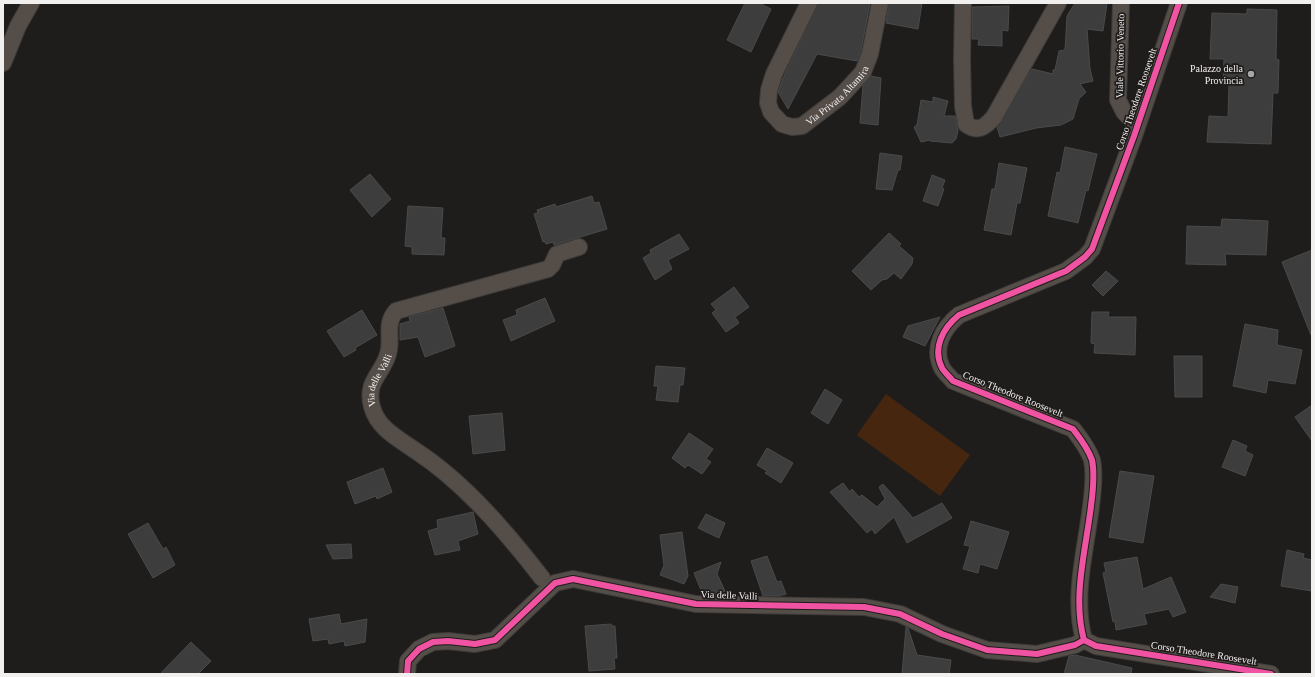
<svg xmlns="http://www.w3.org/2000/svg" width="1315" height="677" font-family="Georgia,serif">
<rect width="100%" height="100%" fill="#1e1d1c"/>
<path fill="#46260f" d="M886,394l84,61 -30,41 -83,-61z"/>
<g fill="#3d3d3d" stroke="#4a4a4a">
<path d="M745,3h14l12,6 -20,43 -24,-12z"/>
<path d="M818,3h52l-9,48 -4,10 -40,-7 -29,55 -10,-17 5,-14z"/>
<path d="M889,3h33l-4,26 -32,-6z"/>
<path d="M1075,3h32l-4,28 -16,-2 3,40 3,12 -13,3 6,8 -7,7 -6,20 -12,6 -25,3 -36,9 -3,-10 35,-58 21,5v-4h2l4,-19 6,-1 2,-34z"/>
<path d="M1009,6l-1,25 -6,-1v16l-24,-1 1,-6h-7v-32z"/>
<path d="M1247,9l30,1 -1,49 3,1 -1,33h-5l-2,51 -64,-2 2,-26 19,1 1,-32h-6l1,-26h-14l2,-46 35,1z"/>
<path d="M871,76l10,2 -3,47 -18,-2 3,-38z"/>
<path d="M933,97l15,4 -4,15h11l3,15 -2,8 -4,4 -22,-2v-1l-9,2 -7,-15 3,-2 4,-25 12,2z"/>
<path d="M1065,147l32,7 -9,37 -2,-1 -8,33 -30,-7 9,-44 3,1z"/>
<path d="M880,153l22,3 -2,14h-2l-6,20 -16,-1z"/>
<path d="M999,163l28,5 -7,35h-3l-6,32 -27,-5 8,-41h3z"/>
<path d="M370,174l21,25 -19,18 -22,-27z"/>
<path d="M932,175l13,5 -3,8 2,1 -6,17 -15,-5z"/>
<path d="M592,196l2,7 5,-1 8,27 -53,16 -1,-3 -7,2 -2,-3 -1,1 -9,-28 4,-1 -1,-3 18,-6 1,3z"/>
<path d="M408,206l35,2 -2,30h4l-1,17 -32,-1v-7l-7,-1z"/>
<path d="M1222,219l46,2 -2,34 -41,-1 1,11 -40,-1 1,-38 34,1z"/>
<path d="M889,233l12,11 -2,2 14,12 -1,6 -11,15 -7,-6 -7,6 -5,1 -11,10 -19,-19z"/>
<path d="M679,234l10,15 -21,11 4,9 -17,11 -12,-22 8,-5 -1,-3z"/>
<path d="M1312,250v85h-1l-29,-73z"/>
<path d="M1106,271l12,10 -15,15 -11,-11z"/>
<path d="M734,287l15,20 -14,10 4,6 -13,9 -14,-19 4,-3 -5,-6z"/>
<path d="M545,298l10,23 -44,20 -8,-21 14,-5 -1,-5z"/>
<path d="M443,308l12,38 -30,11 -7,-20 -18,3v-16l10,-3 -1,-4z"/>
<path d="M362,310l15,25 -22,13 1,2 -12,7 -17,-26z"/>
<path d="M1092,312h17l-1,5h28l-1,38 -41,-2 1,-9 -4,-1z"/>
<path d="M940,317l-15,29 -22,-9 5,-11z"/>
<path d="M1245,324l33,6 -1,15 25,5 -7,34 -27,-4 -2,13 -33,-7z"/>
<path d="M1174,356h28v41h-27z"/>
<path d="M656,366l29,2 -2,17h-3l-2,17 -22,-2 2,-14h-4z"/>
<path d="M825,389l17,11 -14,24 -17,-11z"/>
<path d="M1312,405v36l-17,-24z"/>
<path d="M502,413l3,37 -32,4 -4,-38z"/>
<path d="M689,433l24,16 -7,10 5,3 -9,12 -14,-9 -3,3 -13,-10z"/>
<path d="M1233,440l14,6 -2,5 8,4 -8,21 -23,-9z"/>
<path d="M767,448l26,15 -12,20 -16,-10 2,-2 -10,-6z"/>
<path d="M383,468l9,24 -15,7 -1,-3 -21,8 -8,-22z"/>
<path d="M1120,471l34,5 -11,67 -34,-6z"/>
<path d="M843,483l7,9 2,-3 7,8 3,-2 15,12 8,-8 -6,-12 4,-3 30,34 29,-15 10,15 -45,25 -13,-26 -19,17 -3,-5 -5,4 -37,-41z"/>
<path d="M473,512l5,22 -20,7 2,9 -25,5 -7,-24 10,-3 -1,-8z"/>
<path d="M706,514l19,9 -6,15 -21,-10z"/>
<path d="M971,521l38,11 -12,37 -17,-5 -2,9 -15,-4 7,-23 -6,-1z"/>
<path d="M148,523l15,26 3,-2 9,18 -22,13 -25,-44z"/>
<path d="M682,532l6,44 -4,8 -24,-9 4,-10 -4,-30z"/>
<path d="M351,544l1,14 -19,1 -7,-14z"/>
<path d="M1287,550l17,4 -1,4 9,2v31l-31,-5z"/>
<path d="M767,556l10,26 4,-1 5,13 -7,2h-16l-12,-35z"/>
<path d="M1137,557l6,32 28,-12 15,35 -13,5 -4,-8 -25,5 3,10 -31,6 -1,-9 -2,1 -10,-49 3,-1 -2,-9z"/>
<path d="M721,562l-4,12 8,17 -9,4h-13l-9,-22z"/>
<path d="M1221,584l17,3 -3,16 -25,-6z"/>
<path d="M339,614l2,10 26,-5 -2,23 -20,4 -1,-5 -15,3 -1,-5 -15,2 -4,-22z"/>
<path d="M611,624l1,2h3l2,32h-3l1,11 -26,2 -4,-45z"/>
<path d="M906,627l2,1 9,27 34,5 -2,14h-47z"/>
<path d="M191,642l20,19 -13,13h-38z"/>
<path d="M1075,655l57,13 -1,6h-67l5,-18z"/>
</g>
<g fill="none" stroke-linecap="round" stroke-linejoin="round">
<g stroke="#3c3b3a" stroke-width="18">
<g id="street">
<path id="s1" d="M809,3l-35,71 -5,16 -1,13 3,9 11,12 10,3 10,-1 38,-29 23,-25 7,-18 10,-51"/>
<path d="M963,3l-1,56 1,47 3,18c12,9 19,3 28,-7l64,-114"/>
<path d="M1121,3l-3,97 6,12 13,14"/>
<path d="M1179,3l-45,133 -42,113 -7,8 -19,14 -107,44c-16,13 -27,33 -17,53 3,5 8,9 11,13l120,48c7,9 15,19 19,31 3,14 1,31 -1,46 -5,43 -19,91 -7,134l12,6 175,28"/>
<path d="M3,63l15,-37 13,-23"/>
<path id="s2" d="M542,578c-35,-45 -77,-95 -126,-127 -17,-12 -38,-22 -44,-44 -7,-26 10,-32 16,-53 5,-17 -4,-29 8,-43l152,-42 4,-4 5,-11 22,-7"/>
<path d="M407,674l1,-13 11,-12 14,-7 15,-1 27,3 20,-4 60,-57 18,-4 123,25 168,3 36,7 42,20 45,16 50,4 38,-9 9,-5"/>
</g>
</g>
<use href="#street" stroke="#554d47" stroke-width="16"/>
<g stroke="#1f1c1b" stroke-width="8">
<g id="cycleway">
<path d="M1179,3l-45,133 -42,113 -7,8 -19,14 -107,44c-16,13 -27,33 -17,53 3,5 8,9 11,13l120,48c7,9 15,19 19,31 3,14 1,31 -1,46 -5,43 -19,91 -7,134l12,6 175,28"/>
<path d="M407,674l1,-13 11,-12 14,-7 15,-1 27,3 20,-4 60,-57 18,-4 123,25 168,3 36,7 42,20 45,16 50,4 38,-9 9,-5"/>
</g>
</g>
<use href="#cycleway" stroke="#f153a3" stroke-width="6"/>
</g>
<circle fill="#a8a6a5" stroke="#1f1c1b" stroke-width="1.5" cx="1251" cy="74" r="4"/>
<g text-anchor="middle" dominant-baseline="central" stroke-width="3.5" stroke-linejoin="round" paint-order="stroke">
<g font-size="10" fill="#f2f0ef" stroke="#1f1c1b">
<text transform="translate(1120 56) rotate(-89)">Viale Vittorio Veneto</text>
<text stroke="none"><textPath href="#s1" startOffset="202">Via Privata Altamira</textPath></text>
<text transform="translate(1136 99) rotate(-71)">Corso Theodore Roosevelt</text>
<text stroke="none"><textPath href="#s2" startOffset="272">Via delle Valli</textPath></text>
<text transform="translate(1013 394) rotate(22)">Corso Theodore Roosevelt</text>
<text transform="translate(729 595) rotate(2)">Via delle Valli</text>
<text transform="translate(1204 653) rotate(9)">Corso Theodore Roosevelt</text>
</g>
<g font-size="10" fill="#f2f0ef" stroke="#1f1c1b" text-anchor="end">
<text x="1243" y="68">Palazzo della<tspan x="1243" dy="12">Provincia</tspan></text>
</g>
</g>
<rect width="1315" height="677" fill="none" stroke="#f2f0ef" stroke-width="8"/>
</svg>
